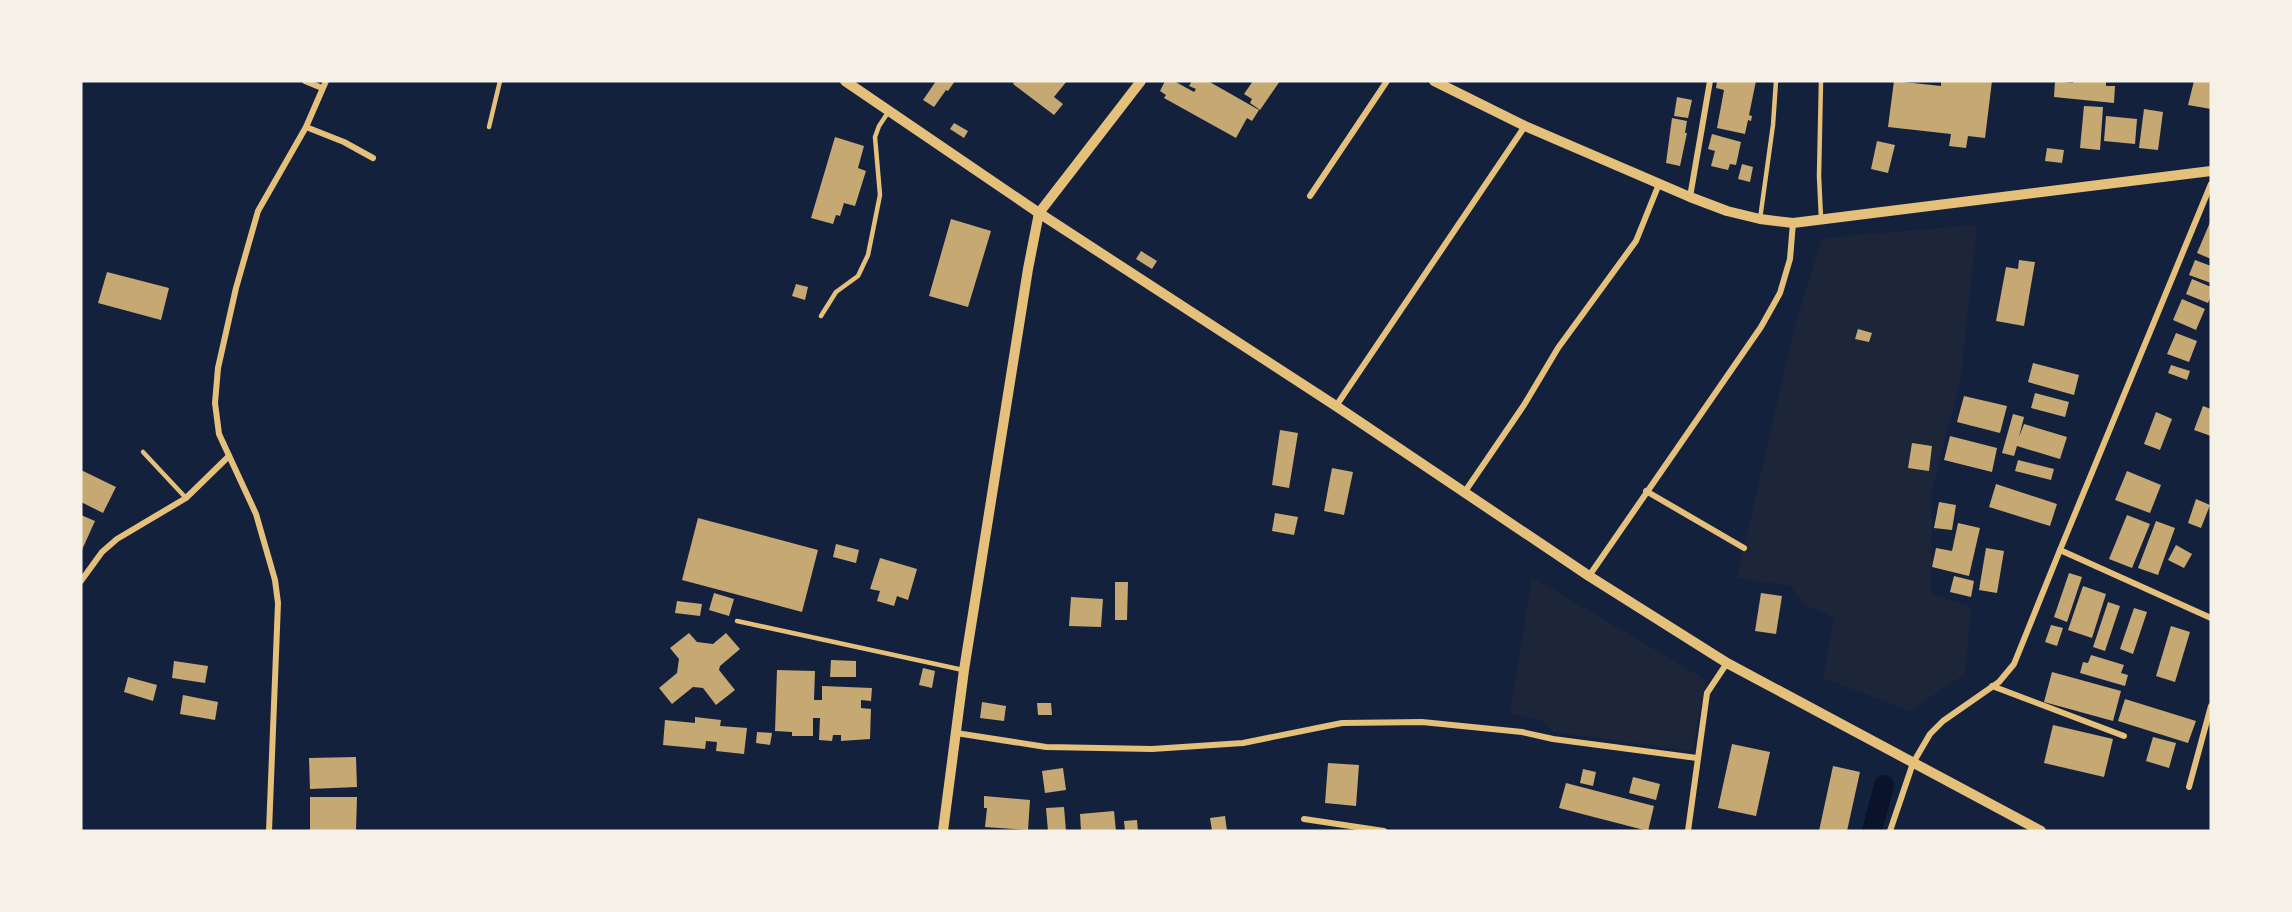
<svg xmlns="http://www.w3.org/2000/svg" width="2292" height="912" font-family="'Playfair Display',serif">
<rect width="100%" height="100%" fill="#14213d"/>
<g fill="#1d2539">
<path d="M1977,225l-16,153 -29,112 -1,103 40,14 -6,67 -55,37 -87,-33 11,-60 -31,-14 -12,-18 -54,-8 57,-249 28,-91z"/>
<path d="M1532,577l174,103 -14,71 -138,-19 -12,-12 -32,-6z"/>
</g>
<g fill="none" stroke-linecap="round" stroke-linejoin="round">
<path stroke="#0b132b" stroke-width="20" d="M1872,831l12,-46"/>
</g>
<g fill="#c6a872">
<path d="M936,81h19l-7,10 -2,-1 -12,17 -11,-7z"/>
<path d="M1015,81h52l-13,16 9,7 -9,11 -41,-31z"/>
<path d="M1165,81h9l20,11 2,-3 -7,-3 3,-5h16l51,29 -7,11 -5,-3 -11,20 -72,-40 2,-3 -6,-4z"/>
<path d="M1253,81h27l-20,29 -10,-7 2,-4 -8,-5z"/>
<path d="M1717,81h39l-7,34 3,1 -1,5 -3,-1 -3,14 -28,-6 7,-38 -8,-2z"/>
<path d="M1894,81l47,5v-5h51l-7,57 -17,-2 -2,12 -17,-2 2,-12 -63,-7z"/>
<path d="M2055,81l18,2v-2h33v5h9l-1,17 -60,-6z"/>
<path d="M2194,81h17v28l-23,-4z"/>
<path d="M1677,97l15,3 -4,18 -14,-2z"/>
<path d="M2084,106l19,1 -3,43 -20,-2z"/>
<path d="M2144,109l19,3 -5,38 -19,-2z"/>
<path d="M2106,116l31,3 -2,25 -31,-3z"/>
<path d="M1672,118l15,3 -2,12h2l-7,33 -14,-3z"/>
<path d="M954,123l14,8 -4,7 -14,-9z"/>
<path d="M1712,134l29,8 -5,23 -6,-1 -2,6 -17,-4 4,-15 -7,-2z"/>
<path d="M835,137l29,9 -6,22 8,3 -11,35 -11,-3 -4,13 -4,-1 -3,9 -22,-6z"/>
<path d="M1877,141l18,4 -7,28 -17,-4z"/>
<path d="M2047,148l17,2 -2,13 -17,-2z"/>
<path d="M1742,164l11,3 -3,15 -12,-3z"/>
<path d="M951,219l40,12 -23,76 -39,-11z"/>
<path d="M2211,220v39l-14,-6z"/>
<path d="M1141,251l16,10 -5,8 -16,-10z"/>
<path d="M2019,260l16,2 -11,64 -28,-5 10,-54 12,2z"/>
<path d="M2195,260l16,6v17l-22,-8z"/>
<path d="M107,272l62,16 -8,32 -63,-17z"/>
<path d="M2192,279l19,8v9l-3,7 -22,-9z"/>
<path d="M796,284l12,3 -3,13 -13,-4z"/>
<path d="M2182,299l23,10 -9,21 -23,-10z"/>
<path d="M1858,329l14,4 -3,9 -14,-3z"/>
<path d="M2176,333l21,8 -8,21 -22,-8z"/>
<path d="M2033,363l46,12 -5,20 -46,-13z"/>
<path d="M2171,365l19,6 -3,9 -19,-7z"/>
<path d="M2035,393l34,9 -4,15 -34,-9z"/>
<path d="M1964,396l43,10 -7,27 -43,-11z"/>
<path d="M2203,406l8,3v27l-17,-6z"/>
<path d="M2156,412l16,7 -12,31 -16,-6z"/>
<path d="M2013,414l11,3 -5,20 5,-13 43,13 -7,22 -43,-13 -3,10 -12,-3z"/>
<path d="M1280,430l18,3 -9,55 -17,-3z"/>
<path d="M1950,436l47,12 -5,24 -48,-12z"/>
<path d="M1912,443l20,3 -3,25 -21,-3z"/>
<path d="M2018,460l36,9 -3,11 -36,-9z"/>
<path d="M1332,468l21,4 -9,43 -20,-4z"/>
<path d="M81,470l35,17 -13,26 -22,-11z"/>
<path d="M2127,471l34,14 -11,28 -35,-13z"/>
<path d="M1996,484l61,20 -7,22 -61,-19z"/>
<path d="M2196,499l14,6 -9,23 -13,-5z"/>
<path d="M1939,502l17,3 -4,25 -18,-2z"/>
<path d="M1275,513l23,4 -4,18 -22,-4z"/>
<path d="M81,515l14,6 -14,31z"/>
<path d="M2127,515l23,9 -18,44 -23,-9z"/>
<path d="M698,518l120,32 -16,62 -120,-32z"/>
<path d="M2156,521l19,7 -17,47 -20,-7z"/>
<path d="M1958,523l22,5 -11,48 -37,-9 4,-19 16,3z"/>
<path d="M836,544l23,6 -3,13 -23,-6z"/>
<path d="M2176,545l16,9 -8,14 -16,-8z"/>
<path d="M1986,548l18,3 -7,42 -18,-3z"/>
<path d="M880,558l37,11 -9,31 -11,-4 -3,10 -17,-5 3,-10 -10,-2z"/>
<path d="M2069,573l13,4 -15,45 -13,-5z"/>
<path d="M1954,576l20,5 -3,16 -21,-5z"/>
<path d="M1115,582h13l-1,38h-12z"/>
<path d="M2083,586l23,8 -14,44 -24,-8z"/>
<path d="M714,593l20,6 -5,17 -20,-6z"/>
<path d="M1761,593l21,3 -6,38 -21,-3z"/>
<path d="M1071,597l32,2 -2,28 -32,-1z"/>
<path d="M677,601l25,3 -2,12 -25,-3z"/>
<path d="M2108,602l12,4 -15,45 -12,-4z"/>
<path d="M2134,608l13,4 -14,42 -13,-5z"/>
<path d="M2051,625l12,3 -6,18 -12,-4z"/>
<path d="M2171,626l19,6 -15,50 -19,-6z"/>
<path d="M689,633l8,9 16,2 13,-11 14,16 -20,17 -1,4 16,20 -19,15 -13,-17 -10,-1 -21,17 -13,-16 18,-15 2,-14 -9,-11z"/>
<path d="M2091,655l33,10 -3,8 7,2 -3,11 -45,-13 3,-11 5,1z"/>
<path d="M831,660l25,1v16h-26z"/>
<path d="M174,661l34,5 -3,17 -33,-5z"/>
<path d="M923,668l12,3 -3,17 -13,-3z"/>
<path d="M777,670l38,1 -1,29h8v-14l50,2 -1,13 -10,-1v8l10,1 -1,30 -29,2v-6h-8l-1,6 -13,-1 1,-22h-7v18h-21v-4l-17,-1z"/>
<path d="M2052,672l69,19 -8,30 -69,-19z"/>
<path d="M128,677l29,8 -4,16 -29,-9z"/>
<path d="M183,695l35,7 -3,18 -35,-6z"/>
<path d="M2125,699l71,22 -8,22 -70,-22z"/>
<path d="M982,702l24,4 -2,15 -24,-3z"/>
<path d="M1037,703h14l1,12h-14z"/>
<path d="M695,717l26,3 -1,6 27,2 -3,26 -28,-3 1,-9 -11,-1 -1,8 -42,-4 2,-25 30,3z"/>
<path d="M2053,725l60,14 -9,38 -60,-14z"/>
<path d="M757,732l15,1 -2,12 -14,-2z"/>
<path d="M2153,737l23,6 -7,25 -23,-7z"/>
<path d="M1732,744l38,8 -14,64 -38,-8z"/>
<path d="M356,757l1,30 -47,2 -1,-31z"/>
<path d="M1328,763l31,2 -3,41 -31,-3z"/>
<path d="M1833,766l27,6 -13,59h-28z"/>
<path d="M1063,768l3,22 -21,3 -3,-22z"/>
<path d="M1583,769l13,3 -3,14 -13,-3z"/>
<path d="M1633,777l27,7 -4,16 -27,-7z"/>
<path d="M1566,783l88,23 -6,25 -89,-23z"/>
<path d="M984,796l46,4 -2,30 -43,-3 2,-19h-3z"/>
<path d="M310,797h47l-1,34h-46z"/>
<path d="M1064,807l2,24h-18l-2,-23z"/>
<path d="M1114,811l2,20h-35l-1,-17z"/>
<path d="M1225,816l2,15h-15l-2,-13z"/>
<path d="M1137,820l1,11h-13l-1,-10z"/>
</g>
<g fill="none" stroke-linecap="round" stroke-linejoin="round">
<g stroke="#e5c07b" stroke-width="4.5">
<path d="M1821,81l-2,95 2,42"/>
<path d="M489,127l11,-46"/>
<path d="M1760,219l13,-94 3,-44"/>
<path d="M821,316l15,-24 22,-16 10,-21 12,-60 -5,-58 4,-11 10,-15"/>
<path d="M143,452l43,46"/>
<path d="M737,621l226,49"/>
</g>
<g stroke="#e5c07b" stroke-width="6">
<path d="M305,81l17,7"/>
<path d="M306,127l38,15 29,16"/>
<path d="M1310,196l77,-115"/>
<path d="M1690,197l20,-116"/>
<path d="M1336,406l189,-280"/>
<path d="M1646,491l98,57"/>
<path d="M1464,493l60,-88 34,-57 78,-107 23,-57"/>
<path d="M2060,550l151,68"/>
<path d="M1589,576l172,-249 19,-34 10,-34 3,-36"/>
<path d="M81,581l21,-29 15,-13 69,-41 43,-42"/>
<path d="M1992,686l132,50"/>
<path d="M956,733l90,14 106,2 91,-6 99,-20 80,-1 100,10 31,7 144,19"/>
<path d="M2189,787l22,-81"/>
<path d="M1304,819l80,12"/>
<path d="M269,831l9,-228 -3,-23 -19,-66 -37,-80 -4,-31 3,-35 18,-80 22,-77 48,-84 20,-46"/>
<path d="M1688,831l19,-138 20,-30"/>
<path d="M1890,831l23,-68 17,-29 13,-13 56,-39 15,-18 46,-114 151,-366"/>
</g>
<g stroke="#e5c07b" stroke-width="10">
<path d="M845,81l194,132 297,193 253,170 138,87 314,168"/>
<path d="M1434,81l91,45 165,71 37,14 33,8 33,4 418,-52"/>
<path d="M943,831l21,-161 64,-401 11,-56 102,-132"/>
</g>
</g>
<rect width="2292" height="912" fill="none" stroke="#f6f1e7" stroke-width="165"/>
</svg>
